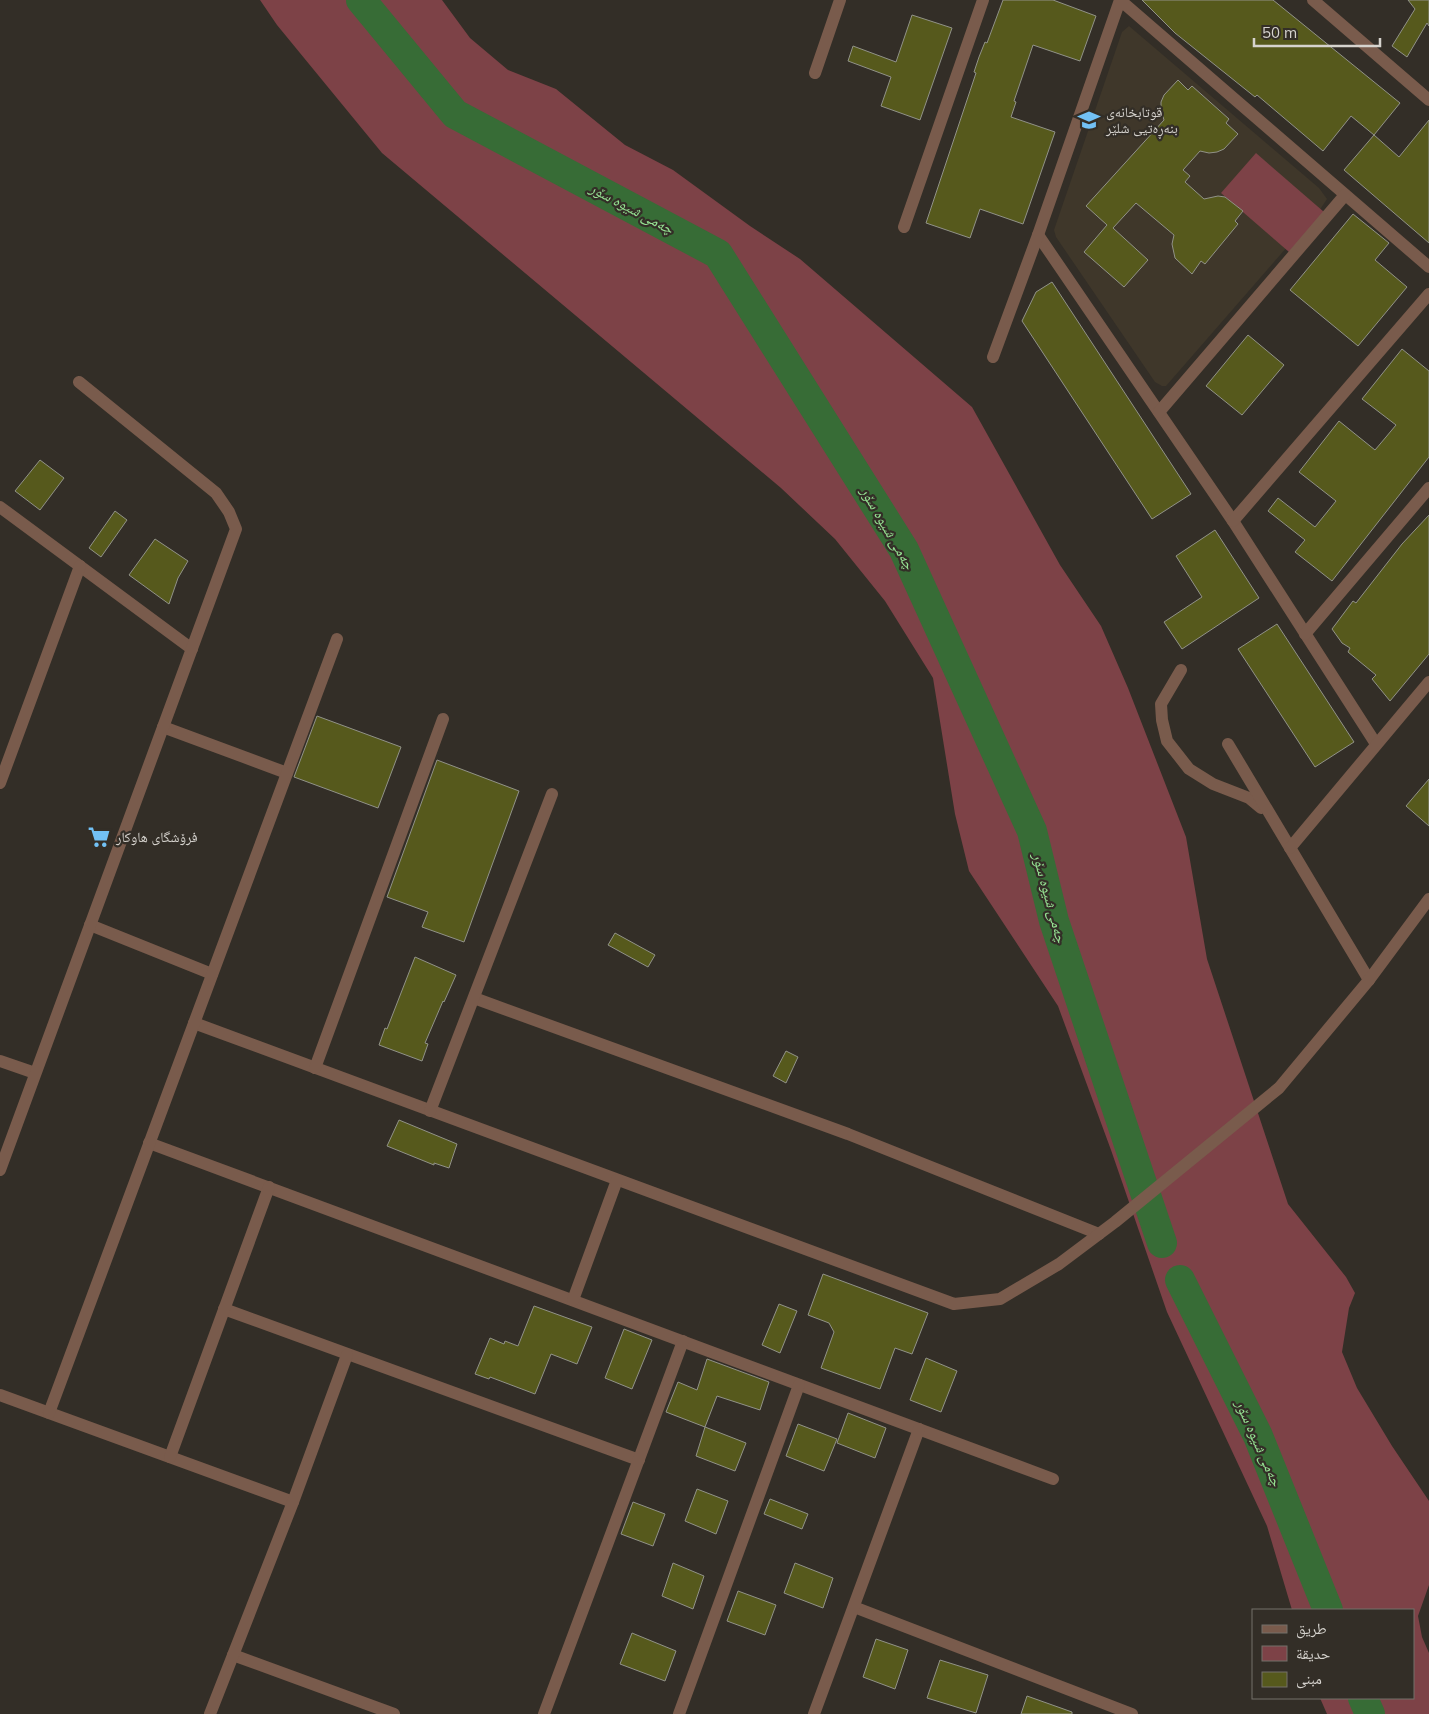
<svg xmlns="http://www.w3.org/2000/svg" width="1429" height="1714" font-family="Mulish,'Noto Naskh Arabic',sans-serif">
<rect width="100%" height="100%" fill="#332e27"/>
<path fill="#3f372a" d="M1129,26l190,162 8,11 -6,9 -155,178h-4l-7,-4 -99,-145 -2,-7 68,-198z"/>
<g fill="#7d4247">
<path d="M260,0h182l28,38 38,32 48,19 69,56 48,25 77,56 50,33 172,148 88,158 41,61 27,62 58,149 21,122 81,245 58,73 9,16 -6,15 -7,44 15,36 35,58 37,55v84l-11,31 4,21 7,16v61h-102l-7,-16h93v-88h-121l-25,-84 -100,-214 -56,-162 -53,-144 -89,-135 -14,-57 -22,-136 -48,-77 -50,-62 -54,-51 -399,-335 -105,-128z"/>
<path d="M1256,153l68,59 -35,40 -68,-59z"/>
</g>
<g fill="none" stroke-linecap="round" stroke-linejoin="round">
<g stroke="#376c36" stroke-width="30">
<path d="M361,0l94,114 263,140 186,296 128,281 22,90 108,322"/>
<path d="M1180,1280l78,156 70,174"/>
<path d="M1363,1698l7,16"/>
</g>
</g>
<g fill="#56591c" stroke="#919288">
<path d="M1003,0h50l43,16 -16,45 -47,-16 -19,56 2,1 -5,15 44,15 -32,92 -43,-15 -10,29 -44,-15 50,-150 -2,-1 5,-15 6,-15 2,1z"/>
<path d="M1142,0h131l127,103 -26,32 -23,-19 -28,35 -66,-56 -2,2 -80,-64z"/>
<path d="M1408,0h21v26l-2,-3 -20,34 -15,-11 23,-37z"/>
<path d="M912,15l40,13 -32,92 -39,-14 10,-29 -43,-16 5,-15 43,16z"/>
<path d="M1178,80l10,10 4,-4 37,33 -3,4 12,11 -14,15 -7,3 -8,1 -9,-2 -17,19 7,6 -5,6 19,17 14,-3 7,1 18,14 -8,10 3,3 -33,40 -4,-3 -9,13 -17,-16 -3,-14 2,-9 -38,-32 -23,25 35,32 -24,27 -40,-35 23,-27 -21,-19 78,-86 -3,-10v-8l3,-7z"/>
<path d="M1429,120v123l-85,-73 30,-35 25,22z"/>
<path d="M1353,214l36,29 -14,17 32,27 -49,59 -68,-56z"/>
<path d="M1052,282l139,212 -39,25 -130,-198 14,-29z"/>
<path d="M1248,335l36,30 -42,50 -36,-29z"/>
<path d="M1402,349l27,22v86l-97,124 -37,-29 10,-12 -37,-29 10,-13 37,29 21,-26 -37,-29 40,-51 36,29 11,-13 10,-12 -34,-26z"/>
<path d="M40,460l24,18 -24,32 -25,-19z"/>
<path d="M115,511l12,9 -26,37 -12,-9z"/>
<path d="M1429,515v139l-39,47 -18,-22 4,-4 -28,-23 2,-4 -8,-5 -10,-14 21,-28 3,2 46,-59z"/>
<path d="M1215,530l44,68 -77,51 -18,-27 38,-25 -26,-41z"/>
<path d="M155,539l33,22 -10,17 -9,26 -40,-29z"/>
<path d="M1277,624l77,118 -39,25 -77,-118z"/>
<path d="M317,716l84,31 -23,61 -84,-31z"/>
<path d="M437,760l82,31 -55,151 -42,-15 6,-15 -41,-15z"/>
<path d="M1429,779v47l-23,-20z"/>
<path d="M615,933l40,22 -7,12 -40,-22z"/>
<path d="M415,957l41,18 -12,27 -1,-1 -18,42 3,1 -6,17 -43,-16 6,-17 2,1z"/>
<path d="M786,1051l12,6 -12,26 -13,-7z"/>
<path d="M399,1120l58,24 -8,24 -15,-5v2l-47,-19z"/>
<path d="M823,1274l105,39 -16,41 -17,-6 -15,41 -59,-21 13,-36 -5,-9 -21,-8z"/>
<path d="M779,1304l18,7 -17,42 -18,-8z"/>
<path d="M534,1306l58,21 -15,37 -26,-10 -16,40 -45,-17 -1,2 -14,-5 15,-36 14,6 1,-3 13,5z"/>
<path d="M624,1329l28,11 -20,49 -27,-11z"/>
<path d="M926,1358l31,13 -16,41 -31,-12z"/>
<path d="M707,1359l62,23 -9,28 -43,-14 -12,31 -39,-15 12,-30 19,8z"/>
<path d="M848,1413l38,15 -11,30 -38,-15z"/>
<path d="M798,1424l39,15 -13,32 -38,-15z"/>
<path d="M705,1427l41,16 -11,28 -39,-15z"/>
<path d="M697,1489l31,12 -12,33 -31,-13z"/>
<path d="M770,1499l38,15 -6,15 -38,-15z"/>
<path d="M633,1502l32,12 -12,32 -32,-12z"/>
<path d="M673,1563l31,13 -11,33 -31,-13z"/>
<path d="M795,1563l38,15 -10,30 -39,-15z"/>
<path d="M738,1591l38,14 -11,30 -38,-14z"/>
<path d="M632,1633l44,18 -11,30 -45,-17z"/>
<path d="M876,1639l32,11 -13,39 -32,-12z"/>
<path d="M940,1660l48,15 -12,38 -49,-15z"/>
<path d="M1027,1696l45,16v2h-51z"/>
</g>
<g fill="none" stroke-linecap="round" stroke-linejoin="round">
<g stroke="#795b4c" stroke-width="12">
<path d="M1313,0l116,100"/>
<path d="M815,73l25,-73"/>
<path d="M904,227l79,-227"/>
<path d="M1038,235l195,286 143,223"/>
<path d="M993,357l45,-122 82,-235 309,267"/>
<path d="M1159,412l186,-217"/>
<path d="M0,507l192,142"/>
<path d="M1233,521l196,-227"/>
<path d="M1305,634l124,-146"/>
<path d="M1181,670l-20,34 1,16 5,21 22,28 24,15 36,14 12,10"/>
<path d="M163,727l124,46"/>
<path d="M1228,744l141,236"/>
<path d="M0,783l80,-217"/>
<path d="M1290,848l139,-166"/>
<path d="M90,925l122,49"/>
<path d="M474,998l374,136 251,100"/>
<path d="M194,1023l760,281 46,-5 59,-35 56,-42 164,-134 90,-108 60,-81"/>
<path d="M0,1061l35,12"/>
<path d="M315,1068l128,-349"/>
<path d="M430,1111l122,-317"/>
<path d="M149,1143l904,336"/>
<path d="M0,1170l236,-641 -7,-17 -13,-19 -137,-111"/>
<path d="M573,1300l44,-120"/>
<path d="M224,1309l415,151"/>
<path d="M0,1395l293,107"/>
<path d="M49,1413l288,-774"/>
<path d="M170,1457l99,-270"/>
<path d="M854,1607l278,107"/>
<path d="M233,1655l161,59"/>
<path d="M210,1714l83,-212 54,-147"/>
<path d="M544,1714l139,-373"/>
<path d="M679,1714l120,-329"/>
<path d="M814,1714l105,-285"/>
</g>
</g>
<defs>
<g id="school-bare" transform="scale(1.725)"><path d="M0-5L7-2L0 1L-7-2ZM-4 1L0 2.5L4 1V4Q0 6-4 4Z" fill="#72c1f5" stroke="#332e27" stroke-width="2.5" paint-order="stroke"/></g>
<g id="supermarket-bare" transform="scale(1.725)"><path d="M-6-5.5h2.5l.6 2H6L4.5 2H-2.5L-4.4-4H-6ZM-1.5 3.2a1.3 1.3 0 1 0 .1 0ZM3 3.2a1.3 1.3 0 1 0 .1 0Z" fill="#72c1f5" stroke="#332e27" stroke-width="2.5" paint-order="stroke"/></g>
</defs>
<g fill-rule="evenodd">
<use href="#school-bare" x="1089" y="120"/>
<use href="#supermarket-bare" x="99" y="837"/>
</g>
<g text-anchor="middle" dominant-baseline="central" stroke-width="4.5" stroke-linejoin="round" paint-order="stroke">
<g font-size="14" fill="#d6d3ce" stroke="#332e27" text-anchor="start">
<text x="1106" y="112">قوتابخانەی<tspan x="1106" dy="16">بنەڕەتیی شلێر</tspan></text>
<text x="116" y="837">فرۆشگای ھاوکار</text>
</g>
<g font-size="15" font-style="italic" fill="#95e192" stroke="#332e27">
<text transform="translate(632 208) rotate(28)">چەمی شیوە سۆر</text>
<text transform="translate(888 528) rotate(60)">چەمی شیوە سۆر</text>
<text transform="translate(1050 898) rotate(75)">چەمی شیوە سۆر</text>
<text transform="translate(1259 1443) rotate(66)">چەمی شیوە سۆر</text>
</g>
</g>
<rect x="1252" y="1609" width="162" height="90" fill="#332e27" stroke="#74706a"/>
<rect x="1262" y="1625" width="25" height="8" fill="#795b4c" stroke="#74706a"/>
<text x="1296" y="1634" font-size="15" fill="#d6d3ce">طريق</text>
<rect x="1262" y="1646" width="25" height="15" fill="#7d4247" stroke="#74706a"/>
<text x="1296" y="1659" font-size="15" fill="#d6d3ce">حديقة</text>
<rect x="1262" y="1672" width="25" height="15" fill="#56591c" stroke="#74706a"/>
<text x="1296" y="1684" font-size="15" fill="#d6d3ce">مبنى</text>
<path d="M1254 38v8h126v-8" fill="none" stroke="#d6d3ce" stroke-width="2.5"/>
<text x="1262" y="38" font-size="15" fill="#d6d3ce" stroke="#332e27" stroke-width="4" paint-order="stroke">50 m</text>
</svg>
